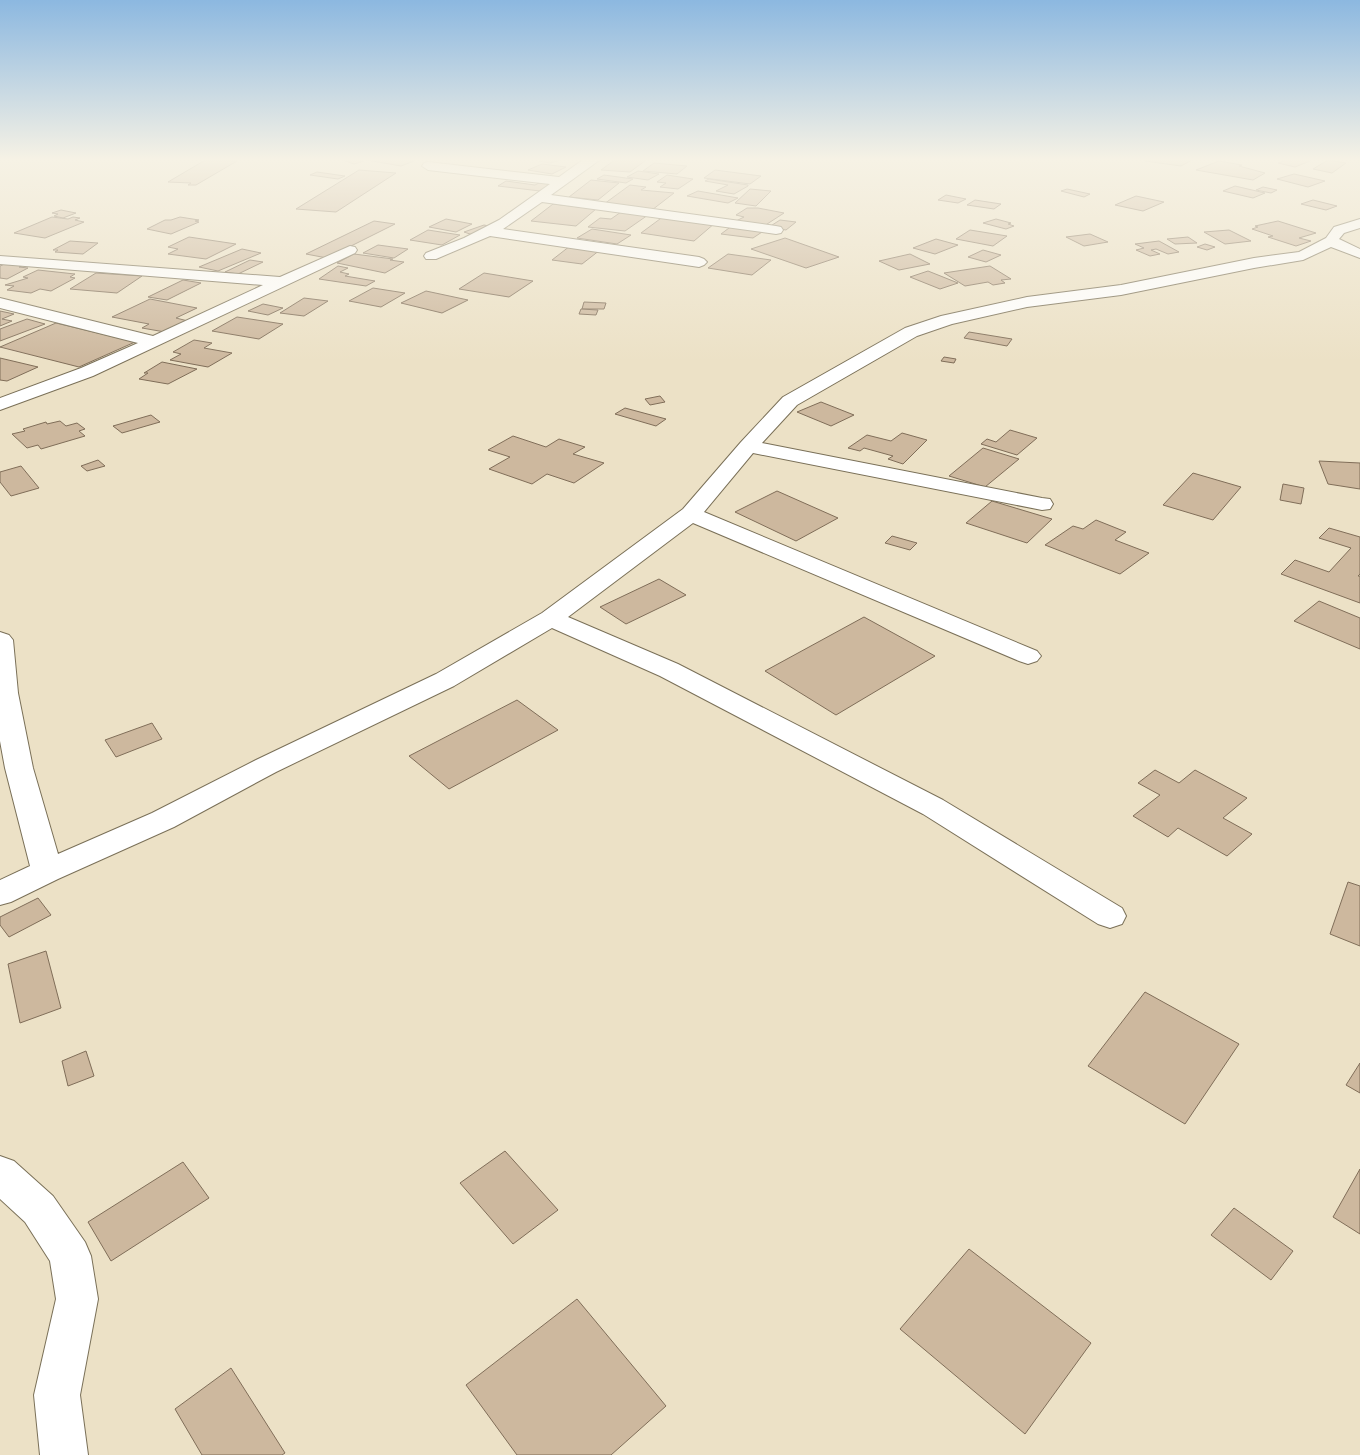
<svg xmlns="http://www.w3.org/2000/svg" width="1360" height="1455" font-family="'Public Sans',sans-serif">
<rect width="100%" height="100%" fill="#ece1c6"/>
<g fill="#cdb89e" stroke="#806e59">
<path d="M207,159l30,2 -41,24h-8l3,-2 -23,-1z"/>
<path d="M340,159h16l8,2 -10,3z"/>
<path d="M361,159h39l14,2 -13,5z"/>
<path d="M547,159h18l-15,4 -11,-2z"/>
<path d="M616,159h13l17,1 -16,12 -29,-2z"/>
<path d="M1148,159h46l-13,7 -36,-5 4,-2z"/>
<path d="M1290,159h9l11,2 -15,6 -17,-4z"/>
<path d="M1328,160l18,3 -14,10 -19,-4z"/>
<path d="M1219,161l23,4 -3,1 26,7 -12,7 -57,-10z"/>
<path d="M654,163l33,3 -10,8 -34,-3z"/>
<path d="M542,164l24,3 -14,7 -24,-4z"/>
<path d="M359,170l37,3 -60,39 -40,-3z"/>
<path d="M715,170l46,6 -11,8 -46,-6z"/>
<path d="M638,171l21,3 -11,6 -21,-3z"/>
<path d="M317,172l28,4 -7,3 -28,-4z"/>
<path d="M1294,174l31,7 -17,6 -31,-8z"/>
<path d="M604,175l29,4 -7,4 -29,-4z"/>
<path d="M667,175l26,4 -15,10 -18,-2 6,-4 -9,-1z"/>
<path d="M709,179l39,6v1l-14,8 -18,-3 12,-6 -23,-4z"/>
<path d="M591,180l28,3 -21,17 -29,-3z"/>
<path d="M506,181l29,4 8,-4 12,1 -15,9 -42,-5z"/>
<path d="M630,185l16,2 -5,3 33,3 -22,17 -48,-6z"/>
<path d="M1235,186l30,7 -12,5 -30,-7z"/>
<path d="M1263,187l14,3 -6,3 -15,-3z"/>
<path d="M750,189l21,2 -15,15 -21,-3z"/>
<path d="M1067,189l23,5 -6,3 -23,-6z"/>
<path d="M698,191l40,7 -10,5 -41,-7z"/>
<path d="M946,195l20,4 -8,4 -20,-3z"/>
<path d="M1136,196l28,6 -21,9 -28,-6z"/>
<path d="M975,200l26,4 -7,5 -27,-4z"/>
<path d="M1313,200l24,6 -11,4 -25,-6z"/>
<path d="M553,204l43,5 -20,17 -45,-5z"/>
<path d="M747,208h11l26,5 -20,13 -28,-5 8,-4 -8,-2z"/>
<path d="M61,210l15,3 -13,5 -9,-2 4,-2 -6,-1z"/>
<path d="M621,212l27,3 -23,16 -37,-4 12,-9 11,1z"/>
<path d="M664,216l51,7 -21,18 -53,-8z"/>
<path d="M52,217l16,2 5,-2 7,1 -5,2 9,2 -39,16 -31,-5z"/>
<path d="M180,217l19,3 -4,1 4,1 -28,12 -24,-5 18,-9h6z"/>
<path d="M446,219l26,5 -16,8 -27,-5z"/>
<path d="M996,219l15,4 -3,1 6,2 -8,3 -23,-6z"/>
<path d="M780,220l16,2 -10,8 -17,-3z"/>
<path d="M374,221l21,3 -68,34 -21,-4z"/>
<path d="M1278,221l38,12 -17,5 12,3 -15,5 -28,-9 5,-1 -21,-7 6,-2 -3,-1z"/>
<path d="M484,225l10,2 -21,8 -9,-3z"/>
<path d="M733,225l32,5 -12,8 -32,-4z"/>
<path d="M592,229l39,6 -14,9 -40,-6z"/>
<path d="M428,230l32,5 -18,10 -32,-5z"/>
<path d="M970,230l37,6 -14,10 -37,-7z"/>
<path d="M1229,230l22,11 -26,3 -21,-12z"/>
<path d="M1090,234l18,8 -24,4 -18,-9z"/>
<path d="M189,237l47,7 -30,15 -38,-5 10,-5 -10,-2z"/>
<path d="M1188,237l9,6 -22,1 -8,-5z"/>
<path d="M785,238l54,19 -33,11 -55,-19z"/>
<path d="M936,239l22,6 -23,9 -22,-6z"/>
<path d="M70,241l28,2 -15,11 -28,-2 3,-2h-5z"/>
<path d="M1159,241l20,11 -11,2 -12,-5 -5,1 9,4 -10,2 -14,-6 8,-2 -9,-4z"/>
<path d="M1205,244l10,3 -8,3 -10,-3z"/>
<path d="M378,245l30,4 -14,9 -31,-5z"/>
<path d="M570,246l30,4 -18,14 -30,-4z"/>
<path d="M242,249l19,4 -43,18 -19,-4z"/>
<path d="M983,250l18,5 -15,7 -18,-5z"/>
<path d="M354,254l39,5 -3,1 14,2 -19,11 -48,-10z"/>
<path d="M728,254l43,6 -19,15 -44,-7z"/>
<path d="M910,254l20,10 -31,6 -20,-9z"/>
<path d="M250,260l13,2 -25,12 -13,-2z"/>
<path d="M7,263l17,2 -5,2 9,1 -21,11 -7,-1v-12z"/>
<path d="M338,266l10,2 -8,4 9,2 -4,2 30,5 -9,5 -47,-7z"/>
<path d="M990,266l21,13 -10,1 4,3 -12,2 -5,-3 -23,4 -21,-13z"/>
<path d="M38,270l37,4 -5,3 5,1 -24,13 -11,-2 -9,4 -24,-3 7,-4 -9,-1 23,-7 -5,-1z"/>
<path d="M928,271l30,12 -18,6 -30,-12z"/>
<path d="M96,273l46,3 -25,17 -47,-4z"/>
<path d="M484,273l49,8 -24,16 -50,-8z"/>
<path d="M183,280l18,3 -34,17 -19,-3z"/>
<path d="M373,288l32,5 -24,14 -32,-6z"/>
<path d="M426,291l42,9 -26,13 -41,-10z"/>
<path d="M304,298l24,3 -24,15 -24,-3z"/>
<path d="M150,299l47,9 -21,10 12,3 -23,11 -23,-4 7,-4 -37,-7z"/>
<path d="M584,302l22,1 -2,6h-22z"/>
<path d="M263,304l20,4 -15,7 -20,-4z"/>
<path d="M581,309l17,1 -2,5 -17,-1z"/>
<path d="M0,311l14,3 -12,5 10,2 -12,5z"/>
<path d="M237,317l46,7 -24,15 -47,-8z"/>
<path d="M27,319l18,5 -45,17v-12z"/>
<path d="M56,323l79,19 -56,25 -79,-20z"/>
<path d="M969,332l43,7 -5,7 -43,-8z"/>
<path d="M194,340l18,3 -8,5 28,5 -24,14 -38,-7 11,-6 -8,-2z"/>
<path d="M944,357l12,2 -2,4 -13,-2z"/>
<path d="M0,358l38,9 -31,14 -7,-1z"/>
<path d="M162,362l35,7 -29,15 -29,-5 9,-6h-4z"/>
<path d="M660,396l5,6 -15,3 -5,-6z"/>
<path d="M821,402l33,13 -23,11 -34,-14z"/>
<path d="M625,408l41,11 -10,7 -41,-12z"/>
<path d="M151,415l9,7 -38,11 -9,-7z"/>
<path d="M60,421l6,5 11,-3 8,6 -6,2 6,5 -44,13 -3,-4 -11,3 -15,-14 13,-3 -2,-2 23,-7 1,2z"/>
<path d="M1010,430l27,8 -20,17 -36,-11 6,-5 9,3z"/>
<path d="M902,433l25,7 -24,24 -15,-5 5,-3 -29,-8 -4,3 -12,-3 19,-13 24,6z"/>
<path d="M513,436l33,11 13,-8 26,8 -12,7 31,9 -30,20 -27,-9 -15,10 -43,-15 21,-12 -22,-7z"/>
<path d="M983,448l36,11 -34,28 -36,-11z"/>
<path d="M98,460l7,6 -18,5 -6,-5z"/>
<path d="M1319,461l41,2v26l-32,-5z"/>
<path d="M21,466l18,22 -28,8 -11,-14v-10z"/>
<path d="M1193,473l48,14 -28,33 -50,-15z"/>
<path d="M1283,484l21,4 -3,16 -21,-4z"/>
<path d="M777,491l61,27 -42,23 -61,-29z"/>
<path d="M992,501l60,18 -25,24 -61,-20z"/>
<path d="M1096,520l30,12 -11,8 34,13 -29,21 -75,-29 28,-19 10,3z"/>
<path d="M1329,528l31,9v37l-2,2h2v27l-79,-29 14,-14 34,12 22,-24 -32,-10z"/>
<path d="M892,536l25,7 -7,7 -25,-7z"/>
<path d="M659,579l27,16 -60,29 -26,-17z"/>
<path d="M1319,601l41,17v31l-66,-28z"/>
<path d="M864,617l71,39 -99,59 -71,-44z"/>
<path d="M517,700l41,30 -109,59 -40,-33z"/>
<path d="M152,723l10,16 -46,18 -11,-17z"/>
<path d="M1155,770l24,13 16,-13 52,28 -24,20 29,16 -25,22 -49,-28 -10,9 -35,-21 27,-21 -22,-12z"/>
<path d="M1348,882l12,4v60l-30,-12z"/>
<path d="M38,898l13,17 -42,22 -9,-12v-8z"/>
<path d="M46,951l15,57 -41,15 -12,-59z"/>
<path d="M1145,992l94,52 -54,80 -97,-58z"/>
<path d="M86,1051l8,25 -26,10 -6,-25z"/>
<path d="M1360,1063v30l-14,-8z"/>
<path d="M505,1151l53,59 -45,34 -53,-61z"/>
<path d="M183,1162l26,36 -98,63 -23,-39z"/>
<path d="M1360,1169v65l-27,-17z"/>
<path d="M1234,1208l59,43 -22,29 -60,-45z"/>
<path d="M969,1249l122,94 -66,91 -125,-105z"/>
<path d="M577,1299l89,107 -55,49h-94l-51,-70z"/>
<path d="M231,1368l54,85 -3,2h-80l-27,-46z"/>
</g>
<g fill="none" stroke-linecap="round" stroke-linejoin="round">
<g stroke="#7a7058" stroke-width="2">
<g id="minor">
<path d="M584,159h17l-50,36 225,31 5,1 2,3 -2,3 -5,1 -234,-32 -39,27 196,28 5,2 3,3 -3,3 -5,2 -209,-31 -54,23h-10l-2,-3 2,-3 38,-15 35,-18 51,-36 -122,-14 -6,-4 2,-3 4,-1 131,15z"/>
<path d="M1360,219v9l-16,5 -5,6 21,10v9l-29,-11 -28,13 -49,8 -133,27 -94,12 -75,17 -35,12 -120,69 -35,38 280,55 8,1 3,5 -3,5 -8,1 -289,-57 -49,59 333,139 4,5 -4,5 -9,3 -9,-3 -326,-138 -125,94 110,47 265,136 179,108 4,8 -4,8 -12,4 -12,-4 -175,-110 -263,-138 -108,-48 -98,58 -178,86 -102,55 -116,52 -47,23 -11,3v-25l30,-14 -25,-98 -5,-27v-109l9,3 4,5 5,53 15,75 25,86 94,-41 104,-53 180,-86 106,-61 141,-104 58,-67 42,-45 122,-69 36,-12 86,-19 94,-12 133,-27 45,-6 27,-14 8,-11z"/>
<path d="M350,246l5,1 2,3 -2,3 -262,123 -93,34v-12l81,-30 57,-25 -138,-35v-10l153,38 110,-51 -263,-21v-8l280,21z"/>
<path d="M0,1156l14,5 39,35 32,46 6,14 7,43 -18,96 8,60h-48l-6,-60 22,-96 -6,-38 -25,-39 -25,-23z"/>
</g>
</g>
<use href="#minor" fill="#fff" fill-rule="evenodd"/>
</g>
<linearGradient id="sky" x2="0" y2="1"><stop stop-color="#8cb8e0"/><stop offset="0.44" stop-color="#f6f2e5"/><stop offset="1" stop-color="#f6f2e5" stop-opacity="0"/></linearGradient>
<rect width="1360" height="362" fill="url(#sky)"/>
</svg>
